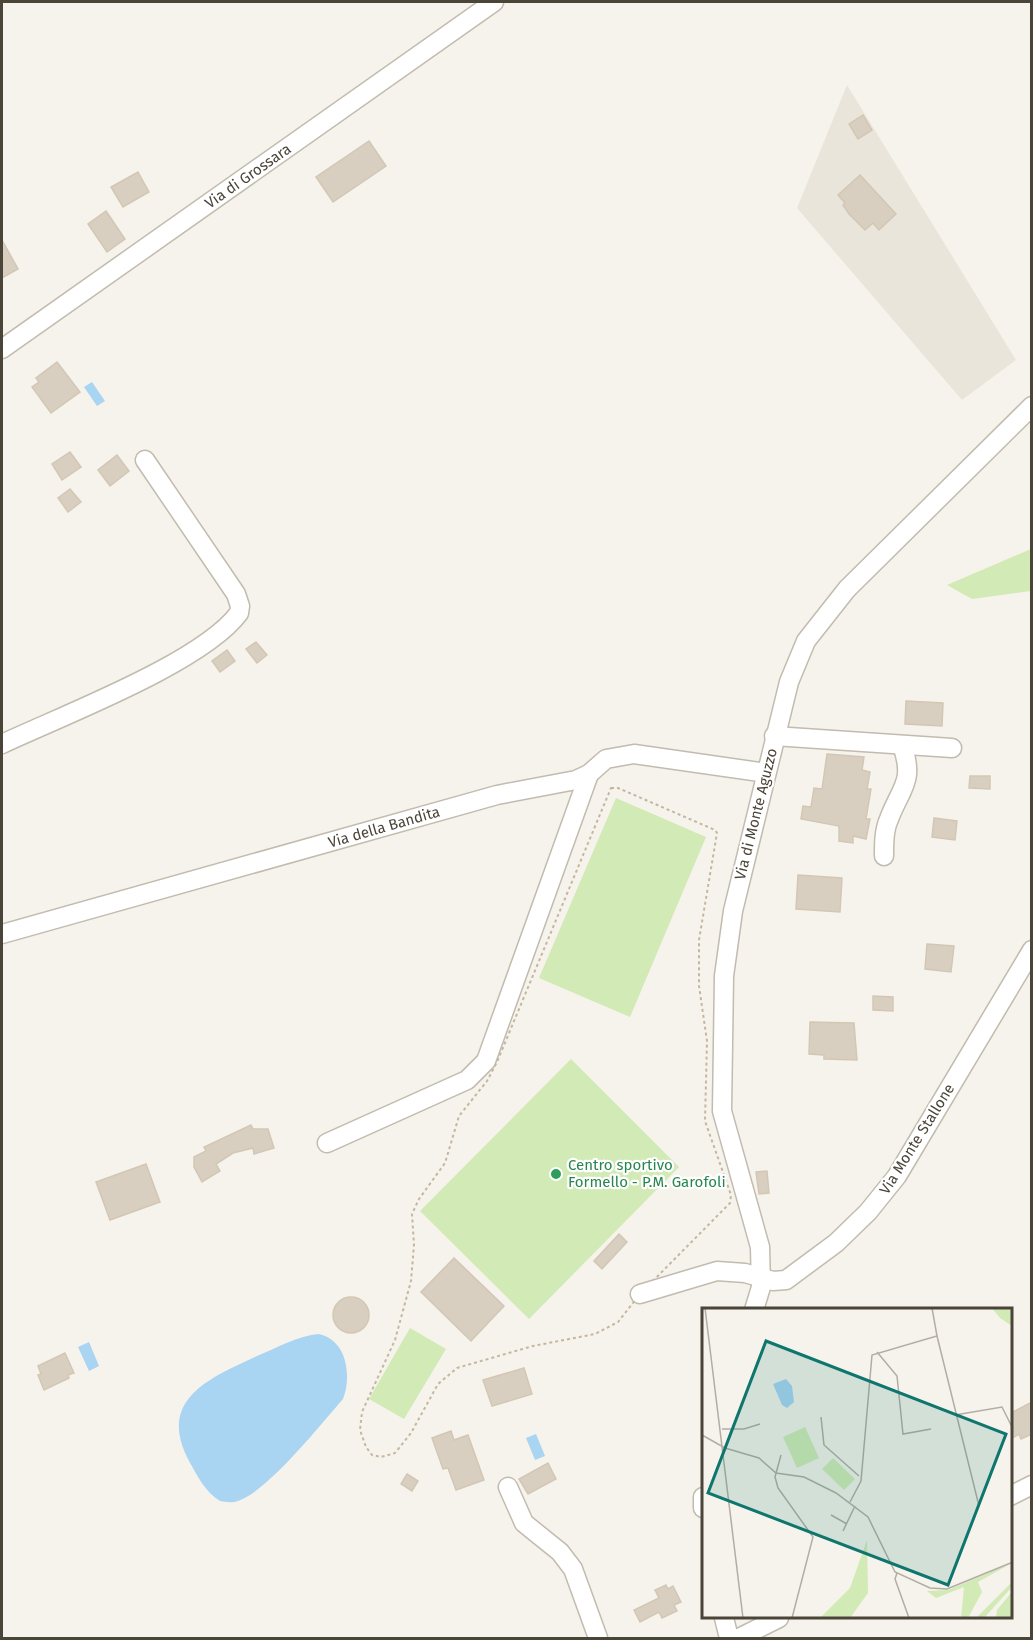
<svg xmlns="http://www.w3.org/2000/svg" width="1033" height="1640" font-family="'Fira Sans',sans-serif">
<rect width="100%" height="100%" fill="#f6f3ec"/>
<path fill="#eae5da" d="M847,85l169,275 -54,40 -165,-192z"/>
<g fill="#d2eab5">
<path d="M1031,549v42l-59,8 -25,-14z"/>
<path d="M616,798l90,39 -76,180 -91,-39z"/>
<path d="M571,1059l108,108 -150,152 -109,-108z"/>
<path d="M410,1328l36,21 -42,70 -35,-20z"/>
</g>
<g fill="#a9d4f2">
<path d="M92,382l13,19 -8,5 -13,-19z"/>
<path d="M318,1334c29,5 34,42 25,65 -22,25 -75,92 -105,102 -6,2 -12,1 -18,0 -15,-9 -23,-26 -31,-40 -33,-62 21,-83 68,-105 20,-8 40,-20 61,-22z"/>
<path d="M89,1342l10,24 -10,5 -11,-24z"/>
<path d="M536,1434l9,22 -10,4 -9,-22z"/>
</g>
<g fill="#d8cfc1" stroke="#d3c7b4" stroke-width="1.5">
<path d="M863,115l9,15 -14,9 -9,-15z"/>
<path d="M369,141l17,25 -53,36 -17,-25z"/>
<path d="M138,172l11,20 -26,15 -12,-20z"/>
<path d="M860,175l36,39 -17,16 -6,-7 -8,7 -16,-16 -6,-9 2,-2 -7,-8z"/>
<path d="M106,211l19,28 -18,13 -19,-28z"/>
<path d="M2,240l16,29 -16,9z"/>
<path d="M57,362l23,30 -29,21 -19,-26 7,-5 -3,-4z"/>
<path d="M70,452l11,15 -19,13 -10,-16z"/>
<path d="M117,455l12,16 -19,15 -12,-16z"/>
<path d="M70,489l11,13 -13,10 -10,-14z"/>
<path d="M256,642l11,13 -10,8 -11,-14z"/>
<path d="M227,650l8,11 -15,11 -8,-11z"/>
<path d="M906,701l37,2 -1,23 -37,-2z"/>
<path d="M827,754l37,3 -2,13 8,2 -3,17h4l-5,30h4l-4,20 -13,-3v7l-14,-2v-15l-38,-7 2,-13 8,1 3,-19 8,1z"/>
<path d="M970,776h20v13l-21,-1z"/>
<path d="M934,818l23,3 -2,19 -23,-3z"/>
<path d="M798,875l44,3 -2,34 -44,-3z"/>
<path d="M927,944l27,2 -3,26 -26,-3z"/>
<path d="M873,996l20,1v14l-20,-1z"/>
<path d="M810,1022l44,1 3,37 -33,-1v-4l-15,-1z"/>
<path d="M251,1125l2,4h15l6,19 -20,6 -1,-6 -20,5 -17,11 4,7 -18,11 -8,-15v-10l12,-6 -2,-4z"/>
<path d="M146,1164l14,38 -50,18 -14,-38z"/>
<path d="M767,1171l2,22 -10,1 -3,-22z"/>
<path d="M619,1234l8,8 -25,27 -8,-8z"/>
<path d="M454,1258l50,48 -33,35 -50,-49z"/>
<circle cx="351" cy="1315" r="18"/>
<path d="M65,1353l9,20 -6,2 1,3 -25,12 -6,-15 3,-1 -3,-8z"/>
<path d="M524,1368l8,26 -40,12 -9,-26z"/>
<path d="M1032,1402v32l-11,5 -2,-5 -8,5v-26z"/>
<path d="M451,1431l3,9 14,-5 16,45 -28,10 -8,-22 -5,1 -11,-31z"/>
<path d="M548,1463l8,16 -28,15 -9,-15z"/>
<path d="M407,1474l11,7 -6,10 -11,-7z"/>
<path d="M666,1585l2,4 5,-3 8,16 -7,3 3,6 -15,7 -3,-6 -19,10 -6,-12 25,-12 -4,-8z"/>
</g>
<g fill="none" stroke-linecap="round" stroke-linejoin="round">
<g stroke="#c2bbae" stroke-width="21">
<g id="minor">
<path d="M2,349l492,-347"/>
<path d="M774,736l178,12"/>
<path d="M2,744c59,-28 200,-81 237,-131l1,-7 -4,-12 -91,-134"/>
<path d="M884,856c0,-13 0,-26 5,-37 12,-32 26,-37 13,-74"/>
<path d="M2,934l495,-139 79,-15 13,-6 17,-15 28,-5 132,19"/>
<path d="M327,1143l140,-63 19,-19 103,-287"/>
<path d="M640,1294l77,-23 28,2 28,8 13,-1 50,-37 32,-31 29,-36 135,-226"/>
<path d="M754,1310l7,-23 -1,-40 -38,-136 2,-135 9,-65 56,-229 17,-41 41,-52 185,-183"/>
<path d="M508,1487l16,36 36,29 13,17 25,69"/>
<path d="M1010,1496l22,-11"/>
<path d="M703,1497v11"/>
<path d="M724,1618l5,20"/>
<path d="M739,1638l40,-20"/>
</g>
</g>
<path stroke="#c4b79f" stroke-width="2" stroke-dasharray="3 3" stroke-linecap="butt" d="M611,788h7l97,42 2,3 -18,107v46l8,55 -2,80 26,74 -1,8 -90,91 -22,28 -23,12 -62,12 -76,22 -19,16 -27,49 -16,20 -14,4 -9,-2 -6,-8 -6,-17 2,-18 33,-72 16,-59 3,-36 -2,-31 7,-15 26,-36 14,-47 28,-35 10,-19z"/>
<use href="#minor" stroke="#fff" stroke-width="18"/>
</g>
<circle fill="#2e9e5b" stroke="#fff" stroke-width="2" cx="556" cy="1174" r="6"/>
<g text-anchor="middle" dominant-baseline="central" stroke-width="4.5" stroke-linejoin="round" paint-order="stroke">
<g font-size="15" fill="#4b4439" stroke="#fff">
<text transform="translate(248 176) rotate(-35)">Via di Grossara</text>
<text transform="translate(756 814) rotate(-76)">Via di Monte Aguzzo</text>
<text transform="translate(384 827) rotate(-16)">Via della Bandita</text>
<text transform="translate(917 1139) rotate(-58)">Via Monte Stallone</text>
</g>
<g font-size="15" fill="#27864d" stroke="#fff" text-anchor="start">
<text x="568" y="1165">Centro sportivo<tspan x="568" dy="17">Formello - P.M. Garofoli</tspan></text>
</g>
</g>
<g transform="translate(702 1308)">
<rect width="310" height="310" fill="#f6f3ec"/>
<path d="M290,0h20v18l-12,-8zM103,119l14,31 -22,10 -14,-31zM131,150l22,21 -11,11 -22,-21zM165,232l1,53 -18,25h-30l30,-30zM310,255l-34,19 4,10 -14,26h-7l3,-31 -28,11 -9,-7 21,-1zM310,274v5l-28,31h-8zM309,285l1,25h-16l1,-8z" fill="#d2eab5"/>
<path d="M84,71l6,7 2,16 -7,6 -5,-3 -9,-21z" fill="#a9d4f2"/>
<path fill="none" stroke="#b2ada4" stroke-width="1.5" d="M3,0l38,310M235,28l42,170M175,44l20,24 6,58 28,-5M253,107l47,-8 11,22M119,109l3,28 35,31M20,121h22l16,-5M0,127l23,13 34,10 17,15 28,4 32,16 32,24 27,55 35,16 17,1 66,-27M79,147l-6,22 3,11 35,49 -21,81M148,194l11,-21 11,-126 65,-19 -5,-28M129,207l16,9M141,223l12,-25M195,265l-2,6 14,39"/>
<path fill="#0f766e" fill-opacity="0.15" stroke="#0f766e" stroke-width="3" d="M64,33l240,93 -58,151 -240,-92z"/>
<rect width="310" height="310" fill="none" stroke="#4b4439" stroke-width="3"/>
</g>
<rect width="1033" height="1640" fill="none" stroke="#4b4439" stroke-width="6"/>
</svg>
